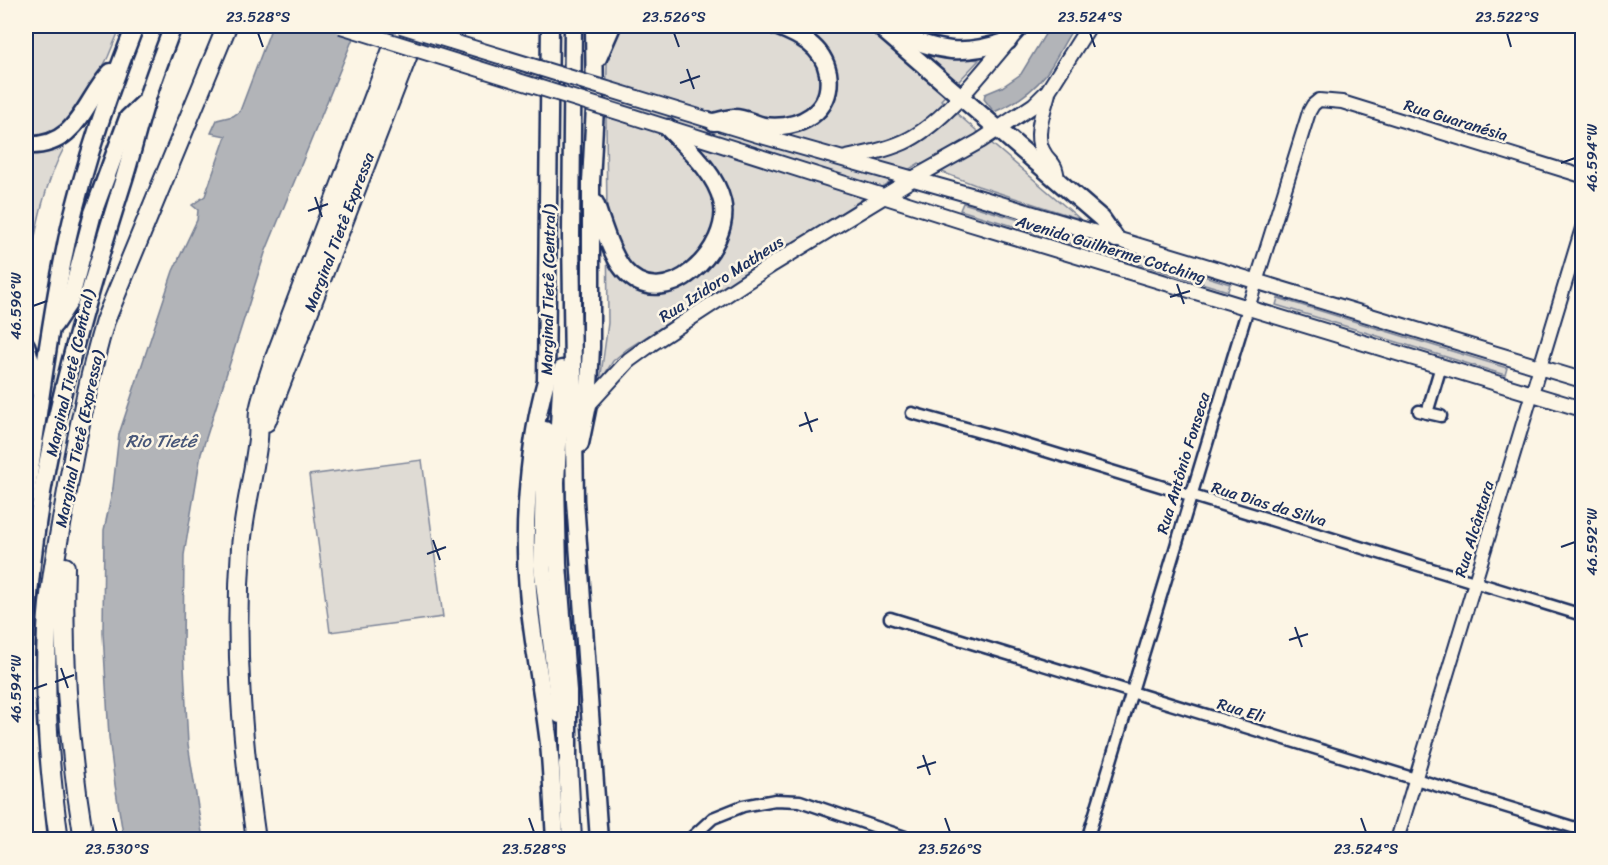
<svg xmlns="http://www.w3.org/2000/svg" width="1608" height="865" font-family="Sriracha,sans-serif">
<rect width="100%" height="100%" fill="#fcf5e5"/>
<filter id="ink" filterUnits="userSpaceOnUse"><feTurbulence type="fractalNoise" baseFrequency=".0167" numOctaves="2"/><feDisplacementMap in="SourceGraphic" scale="12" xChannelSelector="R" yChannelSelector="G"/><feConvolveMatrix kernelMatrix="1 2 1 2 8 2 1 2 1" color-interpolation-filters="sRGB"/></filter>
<g filter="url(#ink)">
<g fill="#dfdbd4" stroke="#7d8599" stroke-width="1.5">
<path d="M26,26h95l-13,31 -34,65 -15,9 5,17c-23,42 -29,89 -38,136z"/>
<path d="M611,26h247l16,3 49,22 56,9 -38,40 139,119 -102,-33 -59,-23 -292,186 -14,12 -13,21 8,-59 -2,-205 1,-54z"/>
<path d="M963,203l267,81 -2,7 -268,-81z"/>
<path d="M1278,298l229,70 -2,7 -229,-70z"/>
<path d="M422,460l21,157 -113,15 -21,-157z"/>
</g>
<g fill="#b2b4b8" stroke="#767f94" stroke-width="1.5">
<path d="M272,26h86l-93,227 -64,201 -17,101 -1,92 5,97 15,95 -79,1 -9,-55 -6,-48 -6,-104 1,-103 9,-42 6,-54 54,-163 24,-51 1,-10 -6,-5 13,-9 21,-60 -15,-3 6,-13 16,-4 7,-5z"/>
<path d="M1050,26h25c-11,15 -18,33 -29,48 -13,17 -32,30 -52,38l-10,-13 1,-5 17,-7 19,-13z"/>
</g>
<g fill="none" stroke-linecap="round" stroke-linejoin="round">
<g stroke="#1b2f5e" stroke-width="15">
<g id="minor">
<path d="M1419,411l22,5"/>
<path d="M912,413l111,31 559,171"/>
<path d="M1427,413l14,-47"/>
<path d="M890,618l692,212"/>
<path d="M689,840l24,-22 30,-12 32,-6 25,1 114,39"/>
<path d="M1087,840l161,-532"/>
</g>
</g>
<g stroke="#1b2f5e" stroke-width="16">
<g id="tertiary">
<path d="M1248,308l61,-196 4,-7 6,-5 23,2 240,74"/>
<path d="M1397,840l185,-612"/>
</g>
</g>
<g stroke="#1b2f5e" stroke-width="18">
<g id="secondary">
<path d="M1048,93c-4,16 -14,41 -6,57 7,15 13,9 15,30"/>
<path d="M637,98l121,37 216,61 608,184"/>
<path d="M631,116l337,107 614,186"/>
<path d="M846,158c20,-4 40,-8 58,-16 45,-21 84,-80 118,-116"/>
<path d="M588,405l41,-45 22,-16 122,-80 141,-86 66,-37 54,-36 14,-14 41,-65"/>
</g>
</g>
<g stroke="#1b2f5e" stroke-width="21">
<g id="trunk">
<path d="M550,26l-4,355c-17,61 -24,146 -18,209 4,51 15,102 21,154 3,31 4,64 6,96"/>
<path d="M573,26l-2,209 4,266 24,339"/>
<path d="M882,29l220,190 14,20"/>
<path d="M890,32c50,18 66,26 118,9"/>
<path d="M598,58l14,-32"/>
<path d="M714,122c6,-1 13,-4 19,-4 10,-1 21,6 31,8 34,4 70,-13 64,-53 -5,-27 -29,-38 -52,-47"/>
<path d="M26,145c52,3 58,-45 85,-73"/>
<path d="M595,203c7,19 16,52 29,67 40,47 110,-22 98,-69 -7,-29 -34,-52 -54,-73"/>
<path d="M54,325l16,-24 23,-88 35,-95 17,-16"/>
<path d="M26,345l13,45"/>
<path d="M562,369l-6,113 2,83 10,126v73"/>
<path d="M545,430l-3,135 18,150"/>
<path d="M580,444l8,-39 3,-58v-165l4,-75 -1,-81"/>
<path d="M26,495c12,-76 21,-154 36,-230 15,-81 43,-163 73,-239"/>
<path d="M39,840c-7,-62 -14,-124 -13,-186 3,-160 48,-317 96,-469 9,-27 15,-55 24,-83 7,-25 18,-51 27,-76"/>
</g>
</g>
<g stroke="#1b2f5e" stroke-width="22">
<g id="motorway">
<path d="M266,422l153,-396"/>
<path d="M65,567c-3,91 4,182 19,273"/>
<path d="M568,764l4,76"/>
<path d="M59,840c-10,-70 -15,-140 -12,-210 2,-41 10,-82 17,-122 11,-63 23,-126 41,-187l122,-295"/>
<path d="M256,840c-14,-98 -22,-194 -15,-293 3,-37 13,-72 17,-108 1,-9 0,-19 1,-28 3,-16 9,-32 14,-48l128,-337"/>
</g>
</g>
<use href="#minor" stroke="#fcf5e5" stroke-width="10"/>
<use href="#tertiary" stroke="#fcf5e5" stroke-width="12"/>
<use href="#secondary" stroke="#fcf5e5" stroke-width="14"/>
<use href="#trunk" stroke="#fcf5e5" stroke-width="16"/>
<use href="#motorway" stroke="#fcf5e5" stroke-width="18"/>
<g stroke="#1b2f5e" stroke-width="18" stroke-linecap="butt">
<g id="secondary-bridge">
<path d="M341,26l290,90"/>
<path d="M401,26l236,72"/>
</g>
</g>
<use href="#secondary-bridge" stroke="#fcf5e5" stroke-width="14"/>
</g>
</g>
<path fill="none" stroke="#1b2f5e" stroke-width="2" d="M258,33l5,14M674,33l5,14M1090,33l5,14M1507,33l4,14M687,69l7,20M680,83l20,-7M1561,163l14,-5M315,197l7,20M308,211l20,-7M1177,284l7,20M1170,297l20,-6M33,306l14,-5M805,412l7,20M799,426l19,-7M433,540l7,20M1561,547l14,-5M427,554l19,-7M1295,627l7,20M1289,640l19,-6M61,668l7,20M55,682l19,-7M33,689l14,-5M923,755l7,20M917,768l19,-6M113,818l4,14M529,818l5,14M945,818l5,14M1361,818l5,14"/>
<g text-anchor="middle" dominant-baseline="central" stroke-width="5" stroke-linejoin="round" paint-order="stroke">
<g font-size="16" fill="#1b2f5e" stroke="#fcf5e5">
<text transform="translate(1456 120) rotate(17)">Rua Guaranésia</text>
<text transform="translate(339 232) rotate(-69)">Marginal Tietê Expressa</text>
<text transform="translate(1111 249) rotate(17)">Avenida Guilherme Cotching</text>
<text transform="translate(721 279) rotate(-33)">Rua Izidoro Matheus</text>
<text transform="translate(548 290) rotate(-89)">Marginal Tietê (Central)</text>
<text transform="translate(70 373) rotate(-77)">Marginal Tietê (Central)</text>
<text transform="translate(79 439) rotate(-78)">Marginal Tietê (Expressa)</text>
<text transform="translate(1183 463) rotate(-73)">Rua Antônio Fonseca</text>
<text transform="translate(1269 504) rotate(17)">Rua Dias da Silva</text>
<text transform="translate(1474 529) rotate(-73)">Rua Alcântara</text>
<text transform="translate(1241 710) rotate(17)">Rua Eli</text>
</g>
<g font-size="18" font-style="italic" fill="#485779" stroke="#fcf5e5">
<text x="161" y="441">Rio Tietê</text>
</g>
</g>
<rect width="1608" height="865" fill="none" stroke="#fcf5e5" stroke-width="66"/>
<rect x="33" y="33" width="1542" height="799" fill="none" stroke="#1b2f5e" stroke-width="2"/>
<g font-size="15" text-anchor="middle" fill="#1b2f5e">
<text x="258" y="22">23.528°S</text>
<text x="674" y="22">23.526°S</text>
<text x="1090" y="22">23.524°S</text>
<text x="1507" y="22">23.522°S</text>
<text transform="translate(1592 158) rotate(-90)" y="5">46.594°W</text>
<text transform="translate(16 306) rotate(-90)" y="5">46.596°W</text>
<text transform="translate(1592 542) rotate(-90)" y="5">46.592°W</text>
<text transform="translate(16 689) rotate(-90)" y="5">46.594°W</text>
<text x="117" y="854">23.530°S</text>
<text x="534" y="854">23.528°S</text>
<text x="950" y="854">23.526°S</text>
<text x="1366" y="854">23.524°S</text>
</g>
</svg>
